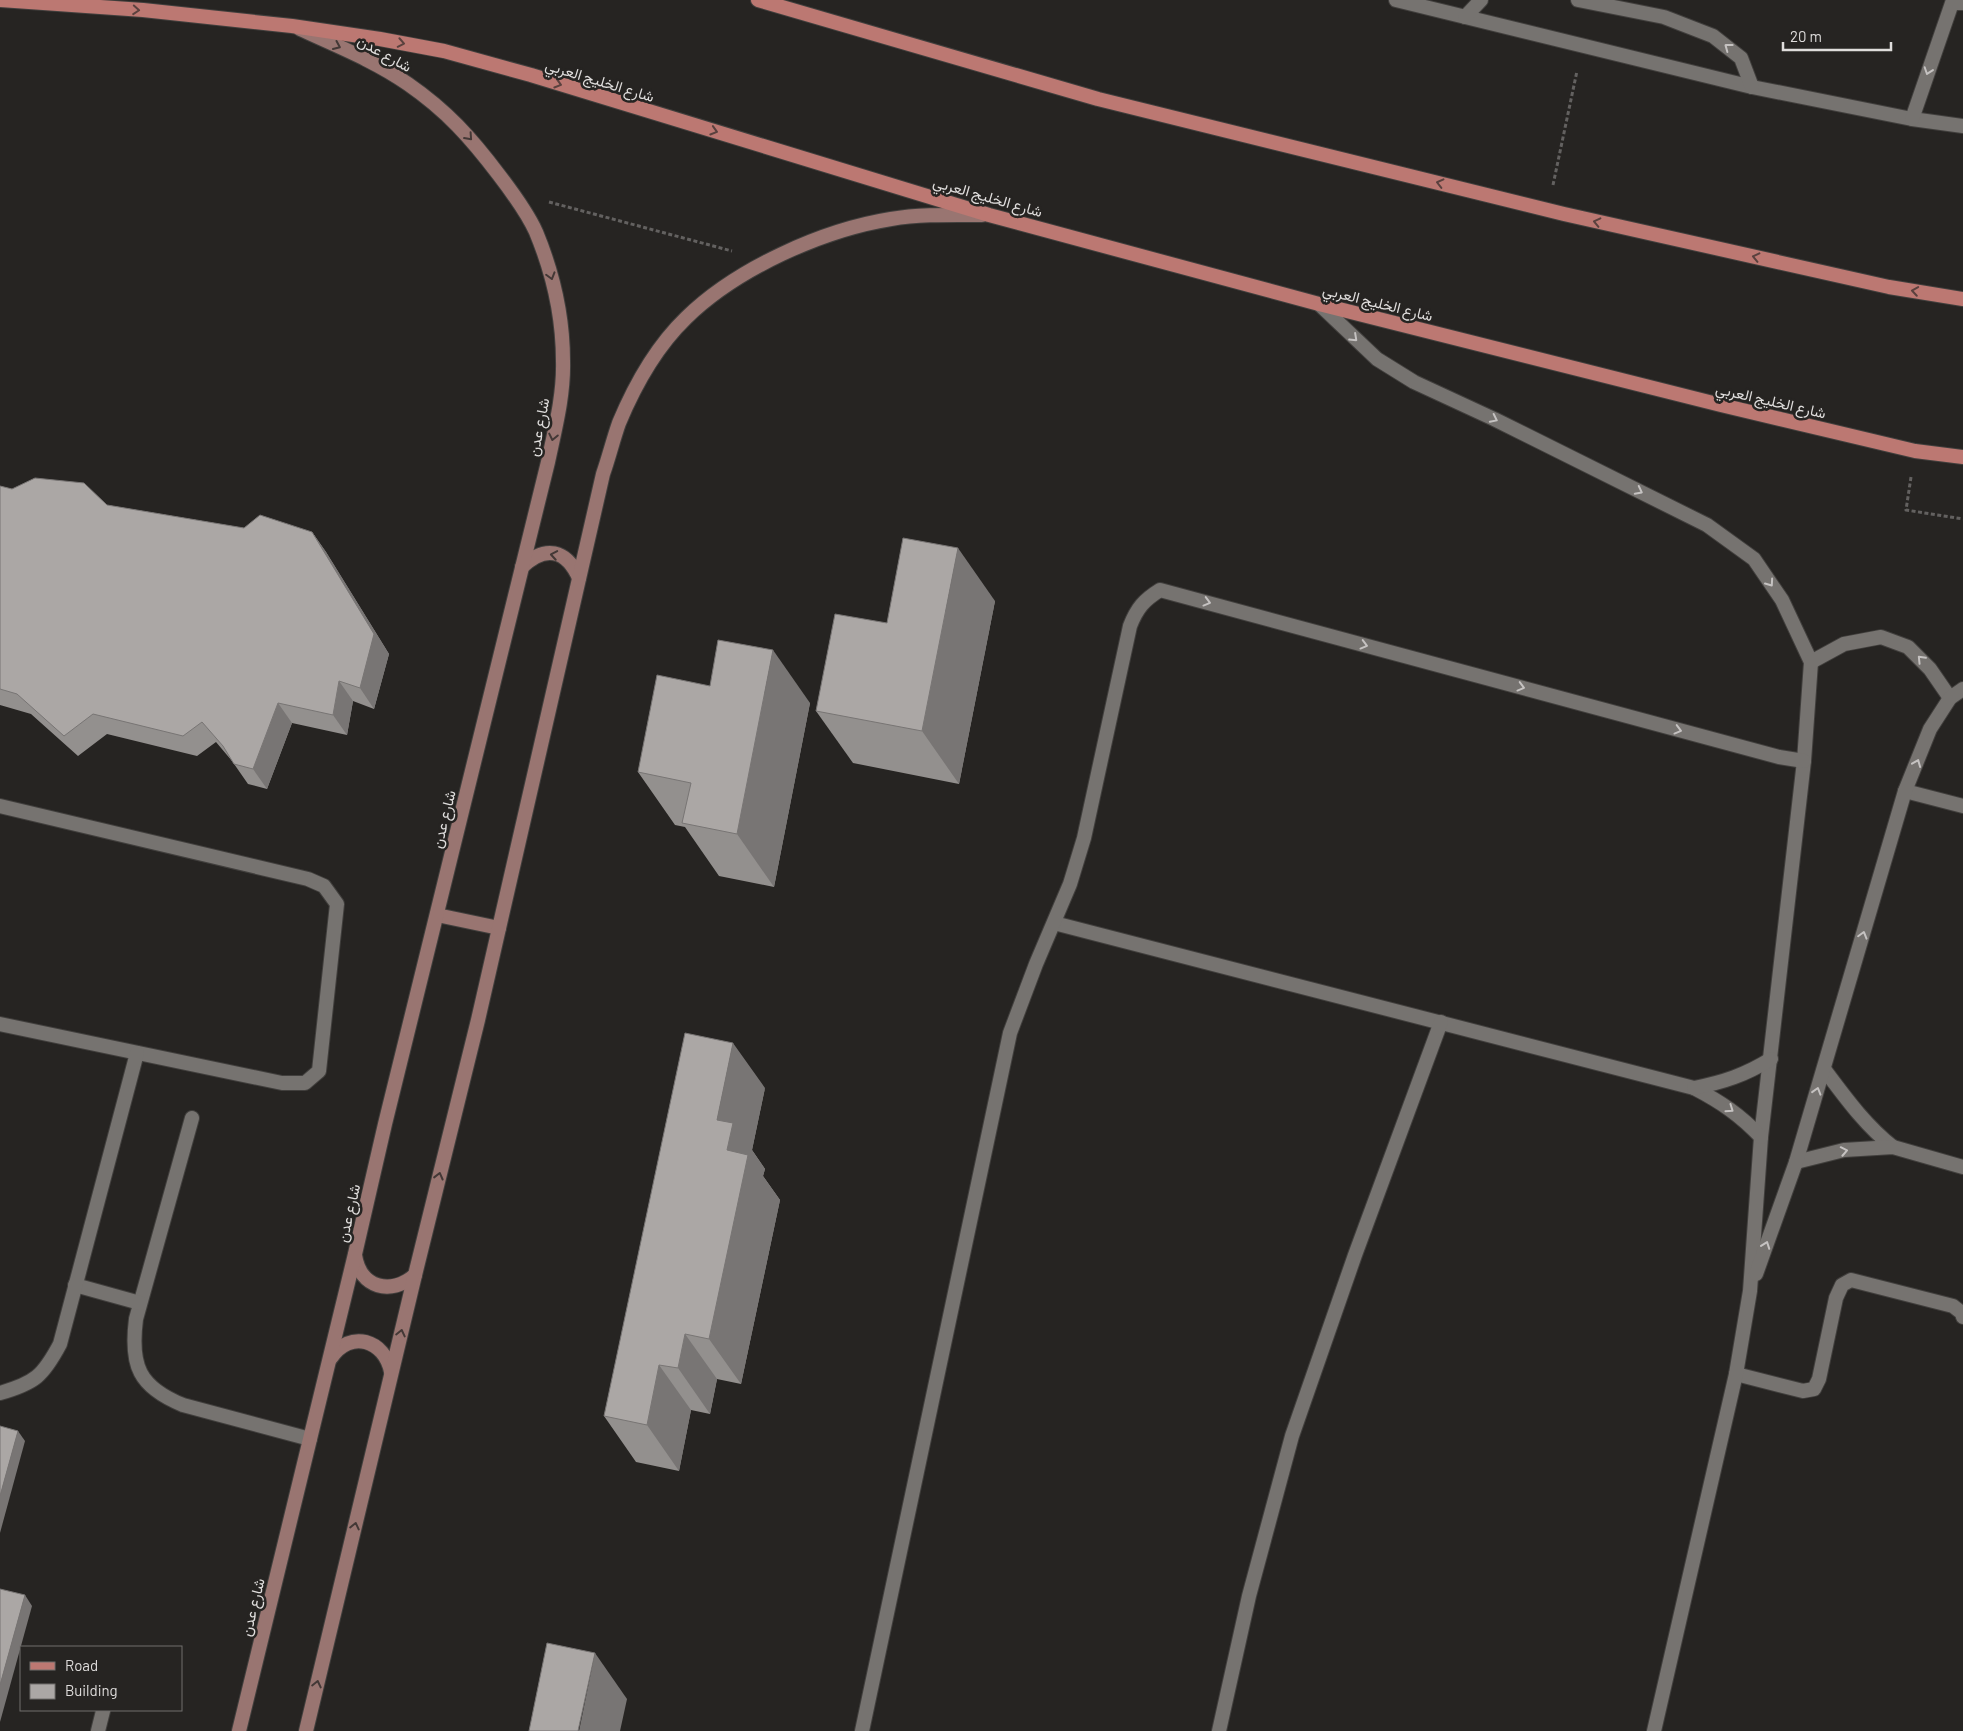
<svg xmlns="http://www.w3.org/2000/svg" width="1963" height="1731" font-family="Barlow,Vazirmatn,sans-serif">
<rect width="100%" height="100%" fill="#262422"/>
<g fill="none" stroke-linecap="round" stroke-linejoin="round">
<g stroke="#413f3d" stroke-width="16">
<g id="service">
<path d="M1396,0l356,87 160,32 51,7"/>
<path d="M1578,0l86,17 49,19 28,22 11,29"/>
<path d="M1465,17l16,-17"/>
<path d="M1912,119l40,-116h11"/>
<path d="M1905,791l58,15"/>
<path d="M0,806l308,73 16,7 13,18 -18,167 -14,12h-23l-282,-59"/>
<path d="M192,1118l-56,201c-6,47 3,68 47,86l127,34"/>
<path d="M75,1285l65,18"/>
<path d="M1736,1374l67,17 11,-2 5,-10 17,-81 6,-13 9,-5 102,26 9,7 1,4"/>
<path d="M0,1393c35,-10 43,-17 60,-49l77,-291"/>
<path d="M98,1731l5,-20"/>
</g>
</g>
<g stroke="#413f3d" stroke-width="16">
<g id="minor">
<path d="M1319,304l58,55 37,23 80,37 213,106 47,34 28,41 29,62 -7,99 -43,376 -11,154 -14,83 -82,357"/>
<path d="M1811,662l33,-18 37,-7 27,10 22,22 20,29"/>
<path d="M1054,923l640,165c27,14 46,27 67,49"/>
<path d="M1824,1069c21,28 41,56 69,78"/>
<path d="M1694,1088c30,-6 51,-13 77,-29"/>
<path d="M1796,1162l48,-12 49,-3 70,20"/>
<path d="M1756,1274l40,-112 109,-371 25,-62 20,-31 13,-9"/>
<path d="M862,1731l148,-698 26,-69 34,-80 14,-46 46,-212c7,-18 14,-26 30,-36l619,167 25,4"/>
<path d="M1219,1731l30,-135 43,-160 63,-181 86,-233"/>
</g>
</g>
<g stroke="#413f3d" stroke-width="16">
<g id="secondary">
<path d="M522,567c23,-22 44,-18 57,11"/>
<path d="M437,915l62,13"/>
<path d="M355,1255c5,33 36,41 60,20"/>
<path d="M331,1358c19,-29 54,-18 60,14"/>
<path d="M239,1731l116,-477 30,-130 163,-662c7,-33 16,-67 15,-101 0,-44 -10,-88 -27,-129 -9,-20 -24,-40 -37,-57 -28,-37 -52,-64 -91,-91 -33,-23 -71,-38 -108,-55"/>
<path d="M306,1731l109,-456 63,-255 125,-546c6,-17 10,-34 16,-51 15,-36 38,-77 67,-105 50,-49 136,-88 205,-99 30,-5 60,-4 91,-4"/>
</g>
</g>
<g stroke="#413f3d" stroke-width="16">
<g id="primary">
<path d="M0,0l143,10 149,16 88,13 64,12 87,24 458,140 330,89 402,101 194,46 48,6"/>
<path d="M758,0l340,99 466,115 325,73 74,12"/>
</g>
</g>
<g stroke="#636160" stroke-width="3" stroke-dasharray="4 2.5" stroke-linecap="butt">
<path d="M1553,185l24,-114"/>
<path d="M549,202l183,49"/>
<path d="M1911,477l-5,33 57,9"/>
</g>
<use href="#service" stroke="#767370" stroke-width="14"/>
<use href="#minor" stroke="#767370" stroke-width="14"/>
<use href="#secondary" stroke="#997571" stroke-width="14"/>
<use href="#primary" stroke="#bc7872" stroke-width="14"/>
</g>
<g fill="#93908e">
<path d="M0,486l12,3 232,39 68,4 14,20 63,102 -15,55 -21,-8 -6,34 -55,-12 -25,66 -19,-5 -16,-23 -16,-19 -19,14 -90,-22 -29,22 -47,-42 -31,-9z"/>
<path d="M995,601l-36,183 -106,-21 -37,-52 71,-88z"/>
<path d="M710,686l100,17 -36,184 -55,-11 -34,-49 -10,-2 -37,-53z"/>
<path d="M765,1088l-13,62 13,19 -2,7 17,24 -39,184 -24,-5 -7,35 -19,-4 -12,61 -43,-9 -32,-46z"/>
</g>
<g fill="#787574">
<path d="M312,532l14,20 63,102 -15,55 -14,-21z"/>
<path d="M958,548l37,53 -36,183 -37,-53z"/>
<path d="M773,650l37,53 -36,184 -37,-53z"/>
<path d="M339,681l14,20 -6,34 -14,-20z"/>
<path d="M278,703l14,20 -25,66 -14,-20z"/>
<path d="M733,1043l32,45 -13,62 13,19 -2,7 17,24 -39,184 -32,-45 18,-189 -10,-30z"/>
<path d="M685,1334l32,45 -7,35 -32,-46z"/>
<path d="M659,1365l32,45 -12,61 -32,-46z"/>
<path d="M18,1431l7,10 -25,92v-37z"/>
<path d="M25,1595l7,11 -32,116v-37z"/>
<path d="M595,1653l32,46 -7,32h-41z"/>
</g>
<g fill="#aba7a5" stroke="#787574">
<path d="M35,478l49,5 23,22 137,23 16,-13 52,17 62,102 -14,54 -21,-7 -6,34 -55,-12 -25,66 -19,-5 -11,-18 -21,-24 -19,14 -90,-22 -29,22 -47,-42 -17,-5v-203l12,3z"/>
<path d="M903,538l55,10 -36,183 -106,-20 19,-97 52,9z"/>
<path d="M718,640l55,10 -36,184 -55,-11 9,-40 -53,-11 19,-97 53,11z"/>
<path d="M685,1033l48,10 -16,77 16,3 -6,27 21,5 -39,184 -24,-5 -7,34 -19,-3 -12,60 -43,-9z"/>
<path d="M0,1426l18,5 -18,65z"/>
<path d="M0,1589l25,6 -25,90z"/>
<path d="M547,1643l48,10 -17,78h2h-51z"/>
</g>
<defs><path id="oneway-chevron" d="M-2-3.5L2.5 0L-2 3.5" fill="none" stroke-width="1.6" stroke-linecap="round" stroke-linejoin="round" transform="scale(1.25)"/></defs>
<g stroke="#5a413e">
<use href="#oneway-chevron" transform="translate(136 10) rotate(4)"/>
<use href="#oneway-chevron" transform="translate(401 43) rotate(11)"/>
<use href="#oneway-chevron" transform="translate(558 84) rotate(17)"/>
<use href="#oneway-chevron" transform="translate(714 131) rotate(17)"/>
<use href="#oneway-chevron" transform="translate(1440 183) rotate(-166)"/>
<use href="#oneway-chevron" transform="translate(1597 222) rotate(-167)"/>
<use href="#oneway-chevron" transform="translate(1756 257) rotate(-167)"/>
<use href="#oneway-chevron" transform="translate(1915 291) rotate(-171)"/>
</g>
<g stroke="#433836">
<use href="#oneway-chevron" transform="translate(337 46) rotate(24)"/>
<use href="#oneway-chevron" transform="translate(469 137) rotate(48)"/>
<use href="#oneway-chevron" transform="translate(551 276) rotate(74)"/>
<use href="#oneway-chevron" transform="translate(553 437) rotate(102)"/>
<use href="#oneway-chevron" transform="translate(554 555) rotate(-170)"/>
<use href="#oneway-chevron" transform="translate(439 1176) rotate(-76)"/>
<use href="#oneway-chevron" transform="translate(401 1333) rotate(-77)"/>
<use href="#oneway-chevron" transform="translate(355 1526) rotate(-77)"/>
<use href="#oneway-chevron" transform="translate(317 1684) rotate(-77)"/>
</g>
<g stroke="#c5c2c1">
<use href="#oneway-chevron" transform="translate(1728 47) rotate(-143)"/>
<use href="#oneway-chevron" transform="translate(1928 71) rotate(109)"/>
<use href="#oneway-chevron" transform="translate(1354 338) rotate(43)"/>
<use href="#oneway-chevron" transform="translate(1494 419) rotate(26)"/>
<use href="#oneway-chevron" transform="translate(1639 491) rotate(27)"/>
<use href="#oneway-chevron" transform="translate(1770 583) rotate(55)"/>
<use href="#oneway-chevron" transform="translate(1207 602) rotate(15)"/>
<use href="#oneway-chevron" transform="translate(1364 645) rotate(15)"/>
<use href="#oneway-chevron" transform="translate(1921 659) rotate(-134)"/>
<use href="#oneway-chevron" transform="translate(1521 687) rotate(15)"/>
<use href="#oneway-chevron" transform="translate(1678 730) rotate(15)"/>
<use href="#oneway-chevron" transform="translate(1917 763) rotate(-68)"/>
<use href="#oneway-chevron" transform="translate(1863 935) rotate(-74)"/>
<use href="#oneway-chevron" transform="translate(1817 1091) rotate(-73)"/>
<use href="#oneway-chevron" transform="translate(1730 1109) rotate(35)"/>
<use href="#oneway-chevron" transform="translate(1844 1151) rotate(-11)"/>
<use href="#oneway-chevron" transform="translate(1766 1245) rotate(-70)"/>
</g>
<g text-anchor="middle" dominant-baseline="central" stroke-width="5" stroke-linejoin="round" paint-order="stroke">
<g font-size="15" fill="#dfdddc" stroke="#262422">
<text transform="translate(385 53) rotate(29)">شارع عدن</text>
<text transform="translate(600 80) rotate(17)">شارع الخليج العربي</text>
<text transform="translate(988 196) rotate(16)">شارع الخليج العربي</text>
<text transform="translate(1378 302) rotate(14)">شارع الخليج العربي</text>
<text transform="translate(1771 400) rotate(13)">شارع الخليج العربي</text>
<text transform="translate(538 427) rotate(-79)">شارع عدن</text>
<text transform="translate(443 819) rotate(-76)">شارع عدن</text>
<text transform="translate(348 1213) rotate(-77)">شارع عدن</text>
<text transform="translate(252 1607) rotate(-76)">شارع عدن</text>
</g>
</g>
<rect x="20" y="1646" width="162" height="65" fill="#262422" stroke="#706e6c"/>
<rect x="30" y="1662" width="25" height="8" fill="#bc7872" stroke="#706e6c"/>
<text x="65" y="1671" font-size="15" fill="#dfdddc">Road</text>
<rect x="30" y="1684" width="25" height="15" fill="#aba7a5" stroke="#706e6c"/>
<text x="65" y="1696" font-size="15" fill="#dfdddc">Building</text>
<path d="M1783 42v8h108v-8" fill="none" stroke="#dfdddc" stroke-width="2.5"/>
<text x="1790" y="42" font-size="15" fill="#dfdddc" stroke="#262422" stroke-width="4" paint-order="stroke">20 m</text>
</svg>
